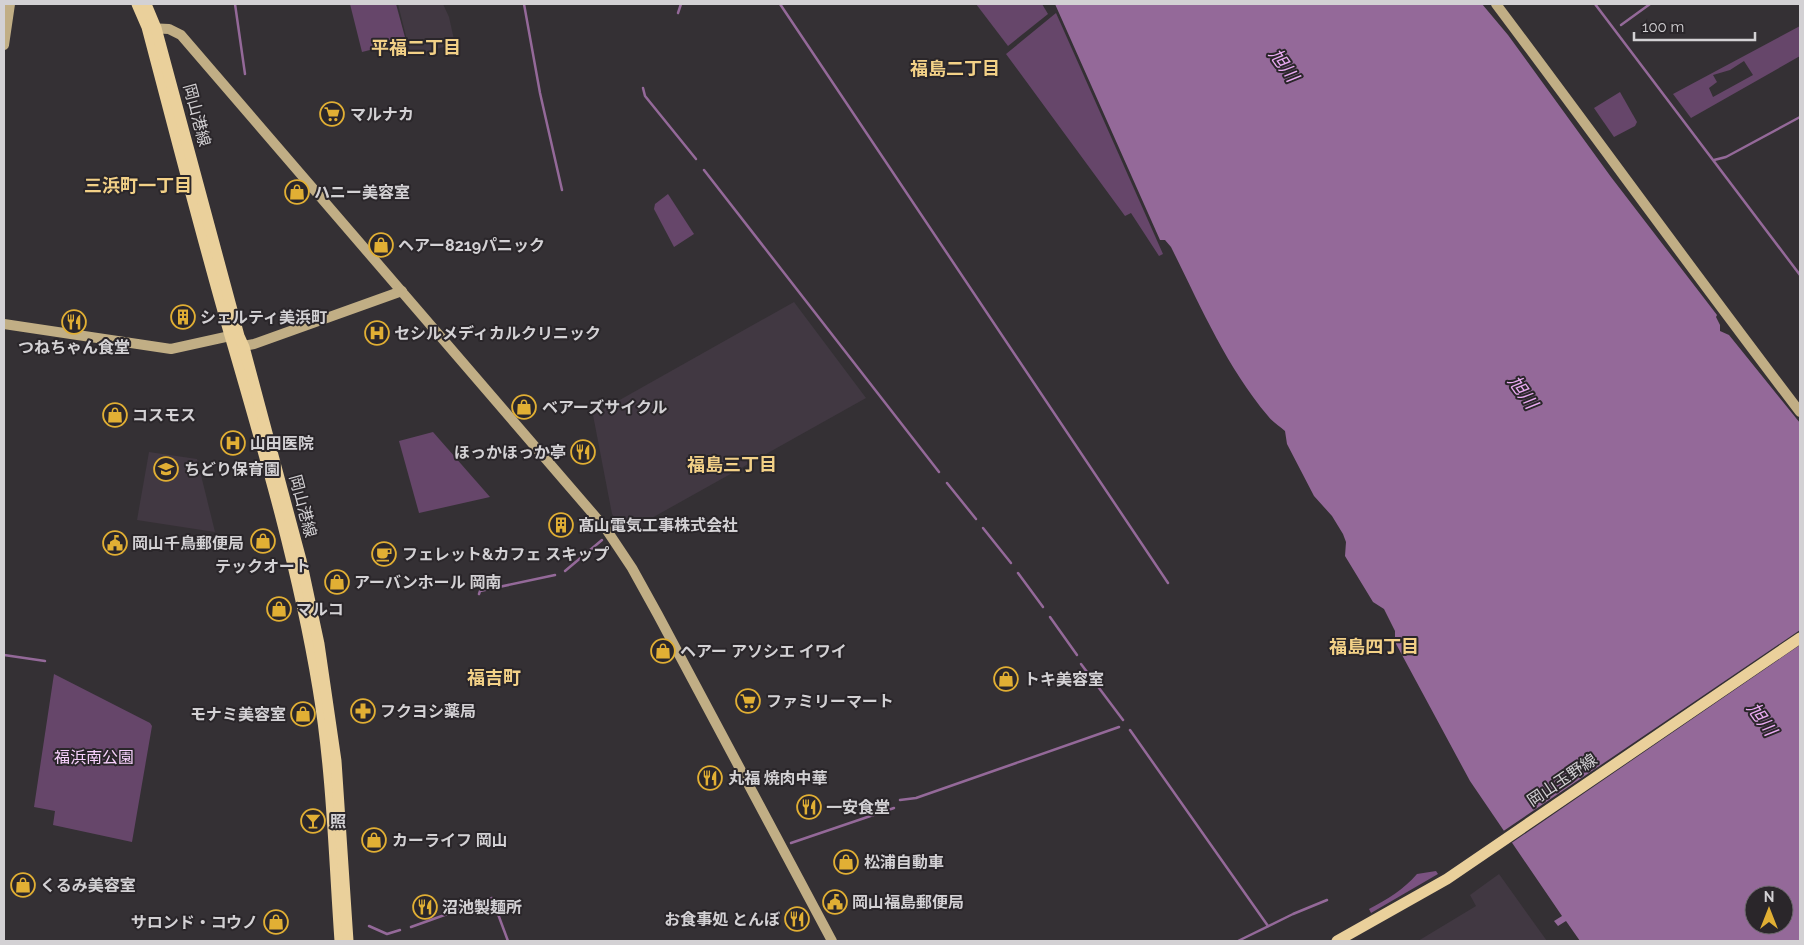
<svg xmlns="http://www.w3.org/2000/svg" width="1804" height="945" font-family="Raleway,'Noto Sans JP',sans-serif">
<rect width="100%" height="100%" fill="#343034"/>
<g fill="#413842">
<path d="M398,4h45l6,13 6,27 -44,12z"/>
<path d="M794,302l72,96 -241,135 -13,-19 -19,-99z"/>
<path d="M149,452l48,7 18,73 -78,-12z"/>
<path d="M1499,874l48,67h-129l58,-35 -6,-11z"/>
</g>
<g fill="#66466a" fill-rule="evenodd">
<path d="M350,4h46l10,37 -44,11z"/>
<path d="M976,4h66l6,10 -40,32z"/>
<path d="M1056,13l107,241 -4,2 -28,-43 -6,3 -119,-162z"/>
<path d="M1800,26v30l-109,62 -18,-24zM1744,61l9,14 -40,22 -4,-9 8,-6 -4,-7 17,-5z"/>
<path d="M1620,92l17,30 -2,4 -21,11 -20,-29z"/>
<path d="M668,194l26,40 -20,13 -20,-38 1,-5z"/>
<path d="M433,432l57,65 -71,16 -20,-72z"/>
<path d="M54,674l96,49 2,3 -20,116 -79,-17 2,-14 -21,-4z"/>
</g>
<path fill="#7b5281" d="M1436,871l2,3 -67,39 -2,-4c19,-10 34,-19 48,-35z"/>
<path fill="#946999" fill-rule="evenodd" d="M1055,4h427l26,31 103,142 106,138 -1,2 4,8v6l9,4 71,88v518h-220l-14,-20 -8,5 -4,-5 8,-5 -92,-135 -75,-139v-11l-11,-22 -11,-7 -28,-46 1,-14 -3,-8 -11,-18 -18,-20 -27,-52 -2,-13c-5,-5 -13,-9 -17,-15 -42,-50 -68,-111 -97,-169l-6,-7h-5zM1754,895h30v30h-30z"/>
<path fill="#343034" d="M1800,630v15l-290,199 -8,-12z"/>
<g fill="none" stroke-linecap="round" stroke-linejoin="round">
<g stroke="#946999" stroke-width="2.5">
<path d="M235,4l10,70"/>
<path d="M524,4l16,89 22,97"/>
<path d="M780,4l388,579"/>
<path d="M1595,4l205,271"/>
<path d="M678,13l3,-9"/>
<path d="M1621,25l29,-21"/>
<path d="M643,88l2,8 51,63"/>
<path d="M1714,160l12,-3 74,-40"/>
<path d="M704,170l235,302"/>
<path d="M947,483l29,36"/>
<path d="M983,528l28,35"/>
<path d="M565,571l37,-31"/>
<path d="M1018,573l25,34"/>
<path d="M479,594l1,-3 75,-16"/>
<path d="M1050,617l27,38"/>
<path d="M4,655l41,6"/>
<path d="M1081,664l42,56"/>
<path d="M1130,730l138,196"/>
<path d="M900,800l16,-2 203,-71"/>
<path d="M791,843l103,-35"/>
<path d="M369,926l18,8 13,-4"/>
<path d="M411,927l81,-29 16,43"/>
<path d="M1238,941l55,-27 34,-14"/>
</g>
<g stroke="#c1ae85" stroke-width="10">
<path d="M1496,4c102,136 201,273 304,408"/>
<path d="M148,28l21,1 12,6 425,494 26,39 26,47 174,326"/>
<path d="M4,45l6,-41"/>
<path d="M4,324l167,25 59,-13h7"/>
<path d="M238,347l16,-3 148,-53"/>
</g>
<g stroke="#ead09b" stroke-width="11">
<path d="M137,4l10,23c27,102 53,204 82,305 34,117 69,235 89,356 14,83 16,169 22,253"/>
<path d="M146,4l10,24 83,308 5,11 57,213 18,84 17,117 12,180"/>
<path d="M1337,941l110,-62 353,-241"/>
</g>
</g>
<defs>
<g id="supermarket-ring" transform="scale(1.25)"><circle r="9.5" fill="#2a262a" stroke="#e1af34" stroke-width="1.5"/><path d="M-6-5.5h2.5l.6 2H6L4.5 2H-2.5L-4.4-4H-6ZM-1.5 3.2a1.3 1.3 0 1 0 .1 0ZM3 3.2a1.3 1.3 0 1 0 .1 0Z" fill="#e1af34"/></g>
<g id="shop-ring" transform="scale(1.25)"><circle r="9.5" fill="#2a262a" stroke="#e1af34" stroke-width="1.5"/><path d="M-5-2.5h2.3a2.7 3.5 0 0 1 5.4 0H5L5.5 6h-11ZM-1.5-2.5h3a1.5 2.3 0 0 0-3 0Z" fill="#e1af34"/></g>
<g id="building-ring" transform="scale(1.25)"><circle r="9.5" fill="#2a262a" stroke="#e1af34" stroke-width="1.5"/><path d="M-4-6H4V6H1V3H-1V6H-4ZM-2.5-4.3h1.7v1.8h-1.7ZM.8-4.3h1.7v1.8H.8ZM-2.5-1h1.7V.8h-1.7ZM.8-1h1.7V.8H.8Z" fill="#e1af34"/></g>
<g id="restaurant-ring" transform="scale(1.25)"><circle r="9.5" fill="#2a262a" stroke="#e1af34" stroke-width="1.5"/><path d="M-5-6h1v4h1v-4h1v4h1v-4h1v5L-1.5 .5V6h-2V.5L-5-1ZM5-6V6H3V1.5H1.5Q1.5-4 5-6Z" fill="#e1af34"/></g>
<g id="hospital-ring" transform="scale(1.25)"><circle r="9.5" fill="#2a262a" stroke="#e1af34" stroke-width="1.5"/><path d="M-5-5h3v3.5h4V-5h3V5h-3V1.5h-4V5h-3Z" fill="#e1af34"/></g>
<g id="school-ring" transform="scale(1.25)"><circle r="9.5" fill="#2a262a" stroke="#e1af34" stroke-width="1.5"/><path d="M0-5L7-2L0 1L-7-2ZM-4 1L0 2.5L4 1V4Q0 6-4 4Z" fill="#e1af34"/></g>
<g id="civic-ring" transform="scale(1.25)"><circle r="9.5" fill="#2a262a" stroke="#e1af34" stroke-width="1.5"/><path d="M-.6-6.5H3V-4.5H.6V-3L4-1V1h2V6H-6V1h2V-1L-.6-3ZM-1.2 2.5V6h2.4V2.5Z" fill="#e1af34"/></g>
<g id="cafe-ring" transform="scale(1.25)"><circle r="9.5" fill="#2a262a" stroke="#e1af34" stroke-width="1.5"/><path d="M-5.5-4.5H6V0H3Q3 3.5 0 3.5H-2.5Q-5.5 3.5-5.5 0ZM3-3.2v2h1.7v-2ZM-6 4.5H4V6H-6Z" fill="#e1af34"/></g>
<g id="pharmacy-ring" transform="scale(1.25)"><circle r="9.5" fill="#2a262a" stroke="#e1af34" stroke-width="1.5"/><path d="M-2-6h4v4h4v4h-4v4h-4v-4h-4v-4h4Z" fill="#e1af34"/></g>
<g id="bar-ring" transform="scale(1.25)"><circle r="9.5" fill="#2a262a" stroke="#e1af34" stroke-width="1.5"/><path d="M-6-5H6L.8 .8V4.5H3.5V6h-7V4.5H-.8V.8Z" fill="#e1af34"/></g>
</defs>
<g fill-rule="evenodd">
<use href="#supermarket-ring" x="332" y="114"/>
<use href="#shop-ring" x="297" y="192"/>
<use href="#shop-ring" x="381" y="245"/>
<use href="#building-ring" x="183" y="317"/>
<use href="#restaurant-ring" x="74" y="322"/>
<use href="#hospital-ring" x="377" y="333"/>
<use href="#shop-ring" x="524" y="407"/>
<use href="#shop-ring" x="115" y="415"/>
<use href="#hospital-ring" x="233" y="443"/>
<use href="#restaurant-ring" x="583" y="452"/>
<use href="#school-ring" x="166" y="469"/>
<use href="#building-ring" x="561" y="525"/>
<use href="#shop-ring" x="263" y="541"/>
<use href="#civic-ring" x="115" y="543"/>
<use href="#cafe-ring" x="384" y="554"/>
<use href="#shop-ring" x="337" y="582"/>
<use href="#shop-ring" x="279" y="609"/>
<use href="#shop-ring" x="663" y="651"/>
<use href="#shop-ring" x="1006" y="679"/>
<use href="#supermarket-ring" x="748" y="701"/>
<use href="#pharmacy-ring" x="363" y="711"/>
<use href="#shop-ring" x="303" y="714"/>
<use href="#restaurant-ring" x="710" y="778"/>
<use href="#restaurant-ring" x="809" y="807"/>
<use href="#bar-ring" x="313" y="821"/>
<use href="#shop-ring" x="374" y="840"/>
<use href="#shop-ring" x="846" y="862"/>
<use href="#shop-ring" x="23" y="885"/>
<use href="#civic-ring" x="835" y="902"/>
<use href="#restaurant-ring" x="425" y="907"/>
<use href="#restaurant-ring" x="797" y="919"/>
<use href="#shop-ring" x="276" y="922"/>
</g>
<g text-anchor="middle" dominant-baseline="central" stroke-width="4" stroke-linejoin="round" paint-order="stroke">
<g font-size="16" font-weight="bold" fill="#d3d1d4" stroke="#2a262a" text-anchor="start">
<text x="350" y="114">マルナカ</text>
<text x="314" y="192">ハニー美容室</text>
<text x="398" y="245">ヘアー8219パニック</text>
<text x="200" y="317">シェルティ美浜町</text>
<text x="394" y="333">セシルメディカルクリニック</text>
<text x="74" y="347" text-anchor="middle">つねちゃん食堂</text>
<text x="542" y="407">ベアーズサイクル</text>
<text x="132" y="415">コスモス</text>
<text x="250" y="443">山田医院</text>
<text x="566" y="452" text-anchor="end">ほっかほっか亭</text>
<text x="184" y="469">ちどり保育園</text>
<text x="578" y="525">髙山電気工事株式会社</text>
<text x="132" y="543">岡山千鳥郵便局</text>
<text x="402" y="554">フェレット&amp;カフェ スキップ</text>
<text x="263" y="566" text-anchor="middle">テックオート</text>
<text x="354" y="582">アーバンホール 岡南</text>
<text x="296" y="609">マルコ</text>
<text x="680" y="651">ヘアー アソシエ イワイ</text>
<text x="1024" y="679">トキ美容室</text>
<text x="766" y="701">ファミリーマート</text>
<text x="380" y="711">フクヨシ薬局</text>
<text x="286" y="714" text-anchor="end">モナミ美容室</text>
<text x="728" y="778">丸福 焼肉中華</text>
<text x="826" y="807">一安食堂</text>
<text x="330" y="821">照</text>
<text x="392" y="840">カーライフ 岡山</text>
<text x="864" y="862">松浦自動車</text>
<text x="40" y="885">くるみ美容室</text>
<text x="852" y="902">岡山福島郵便局</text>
<text x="442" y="907">沼池製麺所</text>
<text x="780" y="919" text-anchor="end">お食事処 とんぼ</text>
<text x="258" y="922" text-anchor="end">サロンド・コウノ</text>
</g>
<g font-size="16" fill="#d3d1d4" stroke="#2a262a">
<text transform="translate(197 115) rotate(75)">岡山港線</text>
<text transform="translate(303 506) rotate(75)">岡山港線</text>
<text transform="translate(1562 780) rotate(-34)">岡山玉野線</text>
</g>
<g font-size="16" fill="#f8d1fd" stroke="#2a262a">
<text x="94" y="757">福浜南公園</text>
</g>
<g font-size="18" font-weight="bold" fill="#f3d187" stroke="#2a262a">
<text x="416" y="47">平福二丁目</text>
<text x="955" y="68">福島二丁目</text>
<text x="138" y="185">三浜町一丁目</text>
<text x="732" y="464">福島三丁目</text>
<text x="1374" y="646">福島四丁目</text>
<text x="494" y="677">福吉町</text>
</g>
<g font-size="18" font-style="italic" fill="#eaabf2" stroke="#2a262a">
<text transform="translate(1284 65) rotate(54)">旭川</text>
<text transform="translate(1523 392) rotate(54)">旭川</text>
<text transform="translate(1762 719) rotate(54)">旭川</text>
</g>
</g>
<rect width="1804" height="945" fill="none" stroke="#d3d1d4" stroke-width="10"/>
<g transform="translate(1769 910)"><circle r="24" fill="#2a262a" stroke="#6e6a6e"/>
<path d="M0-4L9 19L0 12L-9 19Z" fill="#e1af34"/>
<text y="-8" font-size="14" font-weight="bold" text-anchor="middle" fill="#d3d1d4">N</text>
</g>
<path d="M1634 32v8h121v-8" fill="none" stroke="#d3d1d4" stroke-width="2.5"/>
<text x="1642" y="32" font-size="15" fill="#d3d1d4" stroke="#2a262a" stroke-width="4" paint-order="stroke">100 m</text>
</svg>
